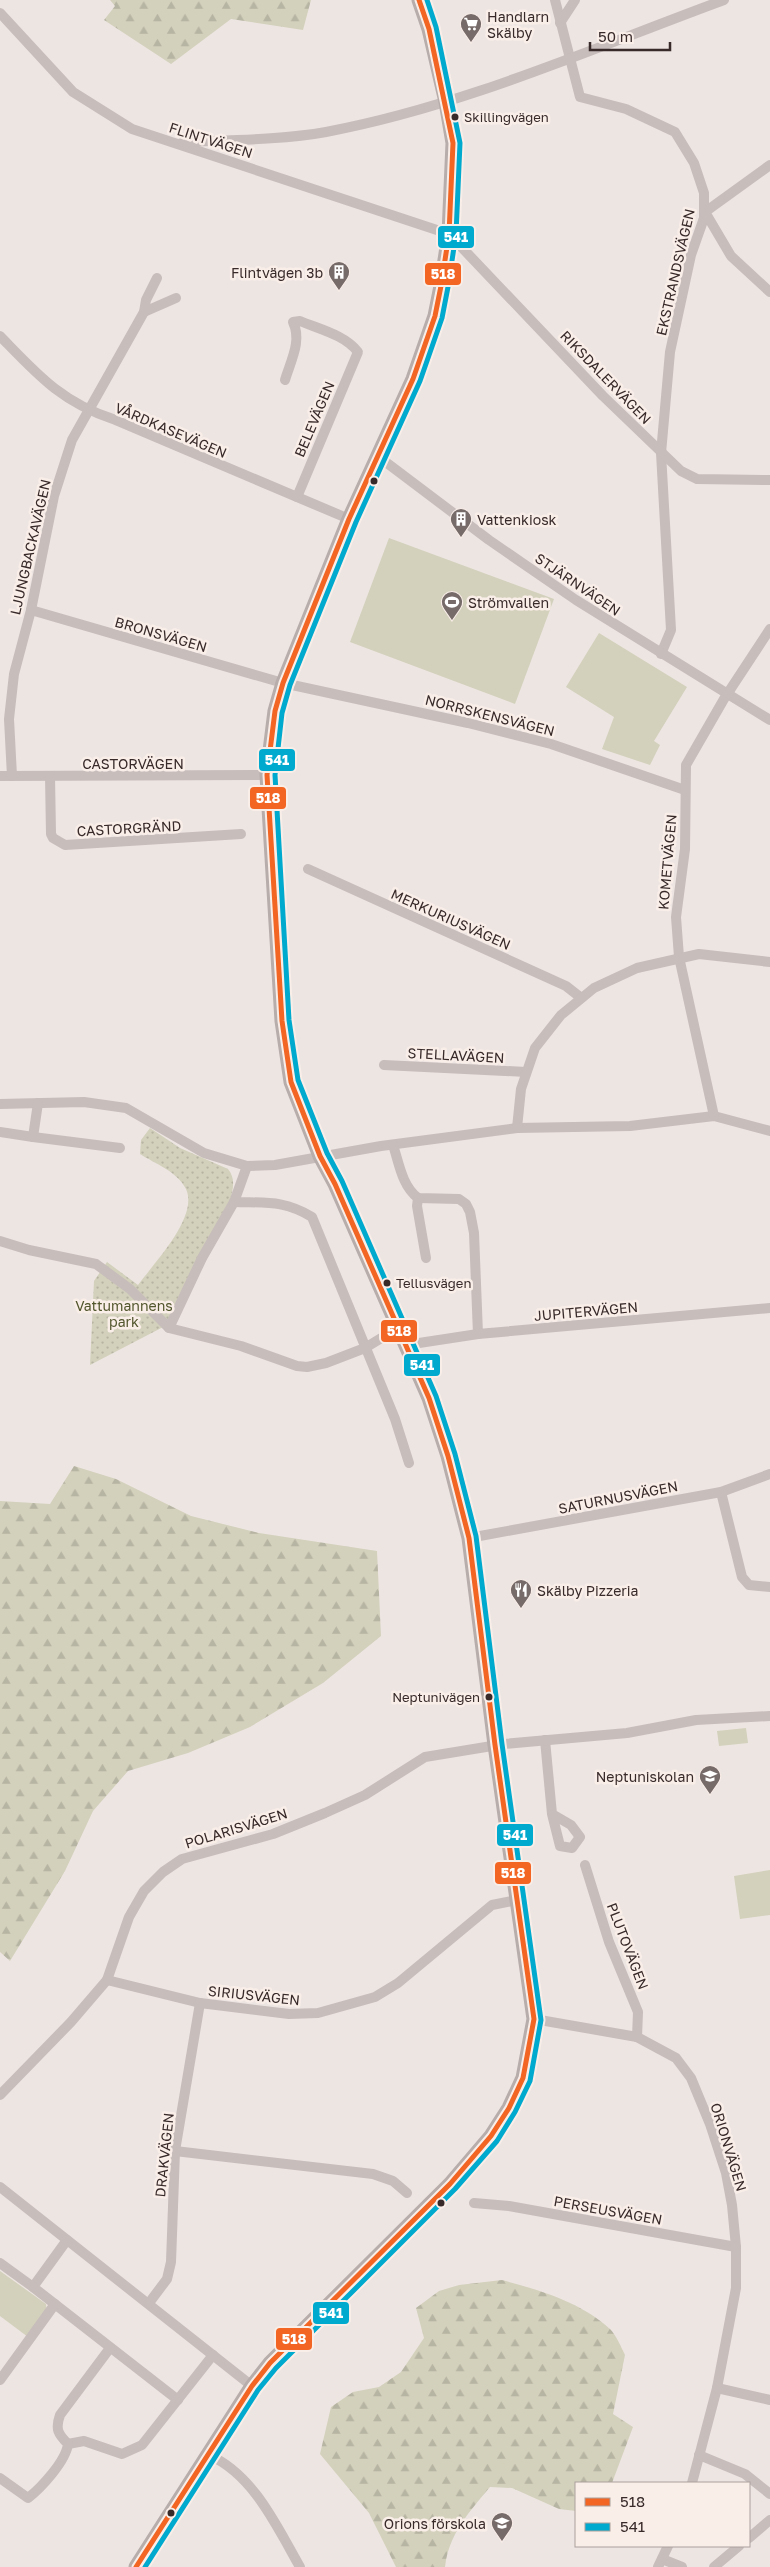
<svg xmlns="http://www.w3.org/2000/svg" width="770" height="2567" font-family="'Golos Text',sans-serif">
<defs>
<pattern id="forest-firs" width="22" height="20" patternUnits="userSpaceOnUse" patternTransform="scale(1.25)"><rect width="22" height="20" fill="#d3d1bc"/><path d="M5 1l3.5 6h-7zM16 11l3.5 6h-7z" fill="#b6b4a2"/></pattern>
<pattern id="park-dots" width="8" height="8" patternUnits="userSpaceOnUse" patternTransform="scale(1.25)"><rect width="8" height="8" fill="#d3d1bc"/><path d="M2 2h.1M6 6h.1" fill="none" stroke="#b6b4a2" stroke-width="1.8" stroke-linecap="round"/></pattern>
</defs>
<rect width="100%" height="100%" fill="#ede5e2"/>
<g fill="#d3d1bc">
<path d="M389,538l165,61 -39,105 -165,-62z"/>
<path d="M599,633l88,54 -33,54 6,4 -10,20 -48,-16 12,-32 -48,-30z"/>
<path d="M746,1728l2,15 -29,3 -2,-15z"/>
<path d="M770,1870v45l-30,4 -6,-43z"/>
<path d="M0,2271l46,33 1,9 -19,24 -28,-21z"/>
</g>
<g fill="url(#forest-firs)">
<path d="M110,0h201l-8,30 -72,-11 -60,45 -67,-44 11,-14z"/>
<path d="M74,1466l42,13 75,37 68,17 118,18 4,85 -58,47 -73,44 -62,26 -60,18 -35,40 -28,60 -55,90 -10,-9v-451l50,3z"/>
<path d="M502,2280c37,10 79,22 108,49 6,6 11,18 15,26l-12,59 20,13 -21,56h-36v28l-17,-2 -47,-21 -22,-1c-20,24 -42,48 -45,80h-49l-27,-54 -49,-59 11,-47 22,-15 26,-5 22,-15 23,-34 -8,-30 23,-17 20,-6z"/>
</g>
<path fill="url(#park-dots)" d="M150,1128l30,20 48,21c8,10 5,20 2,32l-63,124 -77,40 4,-84 13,-19 31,23c16,-22 61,-68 48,-96 -8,-17 -32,-26 -46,-35l1,-14z"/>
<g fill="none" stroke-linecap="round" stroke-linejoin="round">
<g stroke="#c7bdbb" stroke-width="10">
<path d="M555,0l25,97 46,12 49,23 19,31 10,30v25l-13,37 -21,97 -9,101 10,177 -10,24"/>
<path d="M0,13l73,79 59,37 317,105 154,162 78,75 16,8 73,1"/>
<path d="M560,23l15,-23"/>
<path d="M183,142c45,-2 99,-2 143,-10 138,-26 267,-84 398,-132"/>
<path d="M770,165l-65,47 26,44 39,36"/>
<path d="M144,312l32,-14"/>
<path d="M0,336c37,38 61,66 113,83l236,100"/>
<path d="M285,380c6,-20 17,-39 8,-58l7,-1c19,8 45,14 58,31l-61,145"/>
<path d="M379,457l110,83 87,60 194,120"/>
<path d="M31,610l252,73 185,40 83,21 134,46"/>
<path d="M0,776l267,-1"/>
<path d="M12,776l-3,-57 5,-45 17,-64 23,-114 18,-56 72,-128 2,-12 11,-22"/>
<path d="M50,776l1,58 2,4 12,7 176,-11"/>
<path d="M308,869l258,117 14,11"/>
<path d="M384,1065l142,7"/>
<path d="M0,1104l84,-2 42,6 78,45 43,13 28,-1 106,-19 136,-18 113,-2 84,-10 56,15"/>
<path d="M714,1116l-35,-159 -3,-40 9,-68 1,-84 38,-66 46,-70"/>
<path d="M517,1128l4,-39 14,-41 26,-33 33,-27 43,-20 62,-14 71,8"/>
<path d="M0,1132l33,5 5,-34"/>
<path d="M33,1137l87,11"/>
<path d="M393,1145c6,18 9,41 25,53l41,1 7,5 4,8 4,21 4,101"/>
<path d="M418,1198l-1,8 9,52"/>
<path d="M234,1202c32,1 50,-2 78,15l83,202 14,44"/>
<path d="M0,1241l29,9 67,14 34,25 39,39 72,18 56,20 10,1 19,-4 39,-15 18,-11"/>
<path d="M169,1328l33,-70 32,-56 13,-36"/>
<path d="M406,1345l72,-11 292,-26"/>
<path d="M721,1492l21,85 7,8 21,2"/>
<path d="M469,1538l252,-46 49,-18"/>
<path d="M545,1740l7,74 19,11 9,12 -8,11 -12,-2 -8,-32"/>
<path d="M585,1865l24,77 29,70 -1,25"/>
<path d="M107,1980l93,23 89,11 29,-1 57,-16 23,-14 94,-78 25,-5"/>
<path d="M534,2019l103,18 39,21 15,20 19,46 16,49 6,32 4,42v41l-19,100 -25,95"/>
<path d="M0,2095l71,-73 36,-42 22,-63 15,-26 19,-19 19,-13 91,-25 52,-21 40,-18 60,-38 79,-13 123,-11 69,-13 74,-4"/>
<path d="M175,2151l198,23 20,7 14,12"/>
<path d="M0,2187l252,199"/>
<path d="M474,2203l35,3 227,41"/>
<path d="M67,2240l-34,47 145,113"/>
<path d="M0,2263l33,24"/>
<path d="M149,2303l18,-24 4,-17 4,-111 25,-148"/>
<path d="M0,2380l55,-76"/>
<path d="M717,2388l53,12"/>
<path d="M68,2444l16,-3 38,13 20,-9 71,-90"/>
<path d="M209,2455c45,20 68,72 91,112"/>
<path d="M699,2455l46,19 25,20"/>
<path d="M0,2478l28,20c13,-10 38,-37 40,-54 -10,-10 -13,-15 -8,-29l50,-67"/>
<path d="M749,2538l21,-18"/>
<path d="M662,2559l20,8"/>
<path d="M658,2567l10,-21"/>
<path d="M714,2567l25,-21"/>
</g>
<path stroke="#b7adab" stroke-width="15" d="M136,2567l116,-181 18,-23 180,-179 41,-48 18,-28 14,-30 11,-59 -39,-274 -26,-207 -21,-82 -19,-58 -94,-214 -15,-28 -29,-74 -9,-61 -15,-246 8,-64 8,-28 66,-164 64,-140 22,-63 6,-30 8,-52 4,-91 -7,-41 -17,-73 -10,-29"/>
<g stroke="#faeee9" stroke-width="9">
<path id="bus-1" d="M136,2567l116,-181 18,-23 180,-179 41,-48 18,-28 14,-30 11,-59 -39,-274 -26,-207 -21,-82 -19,-58 -94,-214 -15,-28 -29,-74 -9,-61 -15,-246 8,-64 8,-28 66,-164 64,-140 22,-63 6,-30 8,-52 4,-91 -24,-114 -10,-29"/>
</g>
<g stroke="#faeee9" stroke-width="9">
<path id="bus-2" d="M145,2567l113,-177 18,-22 179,-179 42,-48 18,-29 15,-31 11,-61 -39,-276 -26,-208 -21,-82 -19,-58 -94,-215 -15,-28 -29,-73 -9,-60 -14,-245 7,-62 8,-28 66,-163 64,-141 22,-63 6,-31 8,-53 4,-91 -24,-116 -9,-27"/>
</g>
<use href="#bus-1" stroke="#f26522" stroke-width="5"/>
<use href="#bus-2" stroke="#00a9ce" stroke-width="5"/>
</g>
<defs>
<g id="supermarket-pin" transform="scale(1.125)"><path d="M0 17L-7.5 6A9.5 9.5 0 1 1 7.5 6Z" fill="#776b6a" stroke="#faeee9"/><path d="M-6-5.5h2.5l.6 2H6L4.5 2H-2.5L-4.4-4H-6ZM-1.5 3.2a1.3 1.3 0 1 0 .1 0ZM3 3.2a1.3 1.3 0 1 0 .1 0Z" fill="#fff"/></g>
<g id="building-pin" transform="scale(1.125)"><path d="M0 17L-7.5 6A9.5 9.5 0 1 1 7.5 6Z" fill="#776b6a" stroke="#faeee9"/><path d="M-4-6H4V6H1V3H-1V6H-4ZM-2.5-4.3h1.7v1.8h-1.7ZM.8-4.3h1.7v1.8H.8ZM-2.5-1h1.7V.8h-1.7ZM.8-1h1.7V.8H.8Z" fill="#fff"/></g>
<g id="stadium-pin" transform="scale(1.125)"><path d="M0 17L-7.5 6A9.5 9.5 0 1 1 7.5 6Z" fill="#776b6a" stroke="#faeee9"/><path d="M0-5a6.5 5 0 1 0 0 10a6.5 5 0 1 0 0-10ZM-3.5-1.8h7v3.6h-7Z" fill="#fff"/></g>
<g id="restaurant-pin" transform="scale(1.125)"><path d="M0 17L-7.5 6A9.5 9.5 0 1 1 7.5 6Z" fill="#776b6a" stroke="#faeee9"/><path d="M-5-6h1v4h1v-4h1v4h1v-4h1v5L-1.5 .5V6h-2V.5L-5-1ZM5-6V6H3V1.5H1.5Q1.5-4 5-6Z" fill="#fff"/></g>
<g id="school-pin" transform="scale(1.125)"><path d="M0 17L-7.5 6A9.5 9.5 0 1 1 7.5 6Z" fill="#776b6a" stroke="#faeee9"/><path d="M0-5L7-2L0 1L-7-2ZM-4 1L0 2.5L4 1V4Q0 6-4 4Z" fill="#fff"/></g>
</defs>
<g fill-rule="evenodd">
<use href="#supermarket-pin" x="471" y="24"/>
<use href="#building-pin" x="339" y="272"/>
<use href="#building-pin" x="461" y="519"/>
<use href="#stadium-pin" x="452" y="602"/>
<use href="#restaurant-pin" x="521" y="1590"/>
<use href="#school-pin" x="710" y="1776"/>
<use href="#school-pin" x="502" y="2523"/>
</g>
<g fill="#372a29" stroke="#faeee9" stroke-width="2">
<circle cx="455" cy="117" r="4.5"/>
<circle cx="374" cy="481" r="4.5"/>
<circle cx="387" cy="1283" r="4.5"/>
<circle cx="489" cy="1697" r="4.5"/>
<circle cx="441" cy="2203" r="4.5"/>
<circle cx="171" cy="2513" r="4.5"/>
</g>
<g text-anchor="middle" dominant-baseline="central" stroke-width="5" stroke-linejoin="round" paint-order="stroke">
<g font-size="13" fill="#372a29" stroke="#faeee9" text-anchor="start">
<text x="464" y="117">Skillingvägen</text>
<text x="396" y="1283">Tellusvägen</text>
<text x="480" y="1697" text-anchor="end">Neptunivägen</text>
</g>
<g font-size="14" fill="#372a29" stroke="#faeee9" text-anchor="start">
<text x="487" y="16">Handlarn<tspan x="487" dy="16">Skälby</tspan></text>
<text x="323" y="272" text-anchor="end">Flintvägen 3b</text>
<text x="477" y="519">Vattenkiosk</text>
<text x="468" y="602">Strömvallen</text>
<text x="537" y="1590">Skälby Pizzeria</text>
<text x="694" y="1776" text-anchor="end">Neptuniskolan</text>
<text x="486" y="2523" text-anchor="end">Orions förskola</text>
</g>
<g font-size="14" fill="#372a29" stroke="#faeee9">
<text transform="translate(211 140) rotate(18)">FLINTVÄGEN</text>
<text transform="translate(675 272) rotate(-77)">EKSTRANDSVÄGEN</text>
<text transform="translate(606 377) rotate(46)">RIKSDALERVÄGEN</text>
<text transform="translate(314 419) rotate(-67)">BELEVÄGEN</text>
<text transform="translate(171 430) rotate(23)">VÅRDKASEVÄGEN</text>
<text transform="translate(30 547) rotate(-77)">LJUNGBACKAVÄGEN</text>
<text transform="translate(578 584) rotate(34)">STJÄRNVÄGEN</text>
<text transform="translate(161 634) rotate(16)">BRONSVÄGEN</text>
<text transform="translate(490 715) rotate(14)">NORRSKENSVÄGEN</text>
<text x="133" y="763">CASTORVÄGEN</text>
<text transform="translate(129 828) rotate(-3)">CASTORGRÄND</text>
<text transform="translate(667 862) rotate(-85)">KOMETVÄGEN</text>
<text transform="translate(451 919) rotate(24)">MERKURIUSVÄGEN</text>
<text transform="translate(456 1055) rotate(3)">STELLAVÄGEN</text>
<text transform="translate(586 1311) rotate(-5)">JUPITERVÄGEN</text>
<text transform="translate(618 1497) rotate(-11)">SATURNUSVÄGEN</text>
<text transform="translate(236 1828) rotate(-17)">POLARISVÄGEN</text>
<text transform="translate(628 1946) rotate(69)">PLUTOVÄGEN</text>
<text transform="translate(254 1995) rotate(6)">SIRIUSVÄGEN</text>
<text transform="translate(729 2147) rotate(73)">ORIONVÄGEN</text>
<text transform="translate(164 2155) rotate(-84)">DRAKVÄGEN</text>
<text transform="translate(608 2210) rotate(10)">PERSEUSVÄGEN</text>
</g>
<g font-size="14" fill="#51562c" stroke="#faeee9">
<text x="124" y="1305">Vattumannens<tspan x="124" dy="16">park</tspan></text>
</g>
</g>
<g stroke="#faeee9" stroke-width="2">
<rect x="437" y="225" width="38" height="24" rx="5" fill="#00a9ce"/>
<rect x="424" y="262" width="38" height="24" rx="5" fill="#f26522"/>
<rect x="258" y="748" width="38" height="24" rx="5" fill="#00a9ce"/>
<rect x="249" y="786" width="38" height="24" rx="5" fill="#f26522"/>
<rect x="380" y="1319" width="38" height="24" rx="5" fill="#f26522"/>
<rect x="403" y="1353" width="38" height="24" rx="5" fill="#00a9ce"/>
<rect x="496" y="1823" width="38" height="24" rx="5" fill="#00a9ce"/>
<rect x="494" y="1861" width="38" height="24" rx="5" fill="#f26522"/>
<rect x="312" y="2301" width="38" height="24" rx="5" fill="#00a9ce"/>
<rect x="275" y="2327" width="38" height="24" rx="5" fill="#f26522"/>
</g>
<g font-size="14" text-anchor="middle" font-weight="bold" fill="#fff">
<text x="456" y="242">541</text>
<text x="443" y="279">518</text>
<text x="277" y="765">541</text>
<text x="268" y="803">518</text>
<text x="399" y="1336">518</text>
<text x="422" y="1370">541</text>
<text x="515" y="1840">541</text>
<text x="513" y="1878">518</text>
<text x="331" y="2318">541</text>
<text x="294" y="2344">518</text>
</g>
<rect x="575" y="2482" width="175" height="65" fill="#faeee9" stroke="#aca09c"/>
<rect x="585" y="2498" width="25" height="8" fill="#f26522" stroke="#aca09c"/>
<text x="620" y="2507" font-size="15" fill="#372a29">518</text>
<rect x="585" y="2523" width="25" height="8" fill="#00a9ce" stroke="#aca09c"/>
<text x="620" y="2532" font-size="15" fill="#372a29">541</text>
<path d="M590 42v8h80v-8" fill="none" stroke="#372a29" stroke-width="2.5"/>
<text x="598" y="42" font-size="15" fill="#372a29" stroke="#faeee9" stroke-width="4" paint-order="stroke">50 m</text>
</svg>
